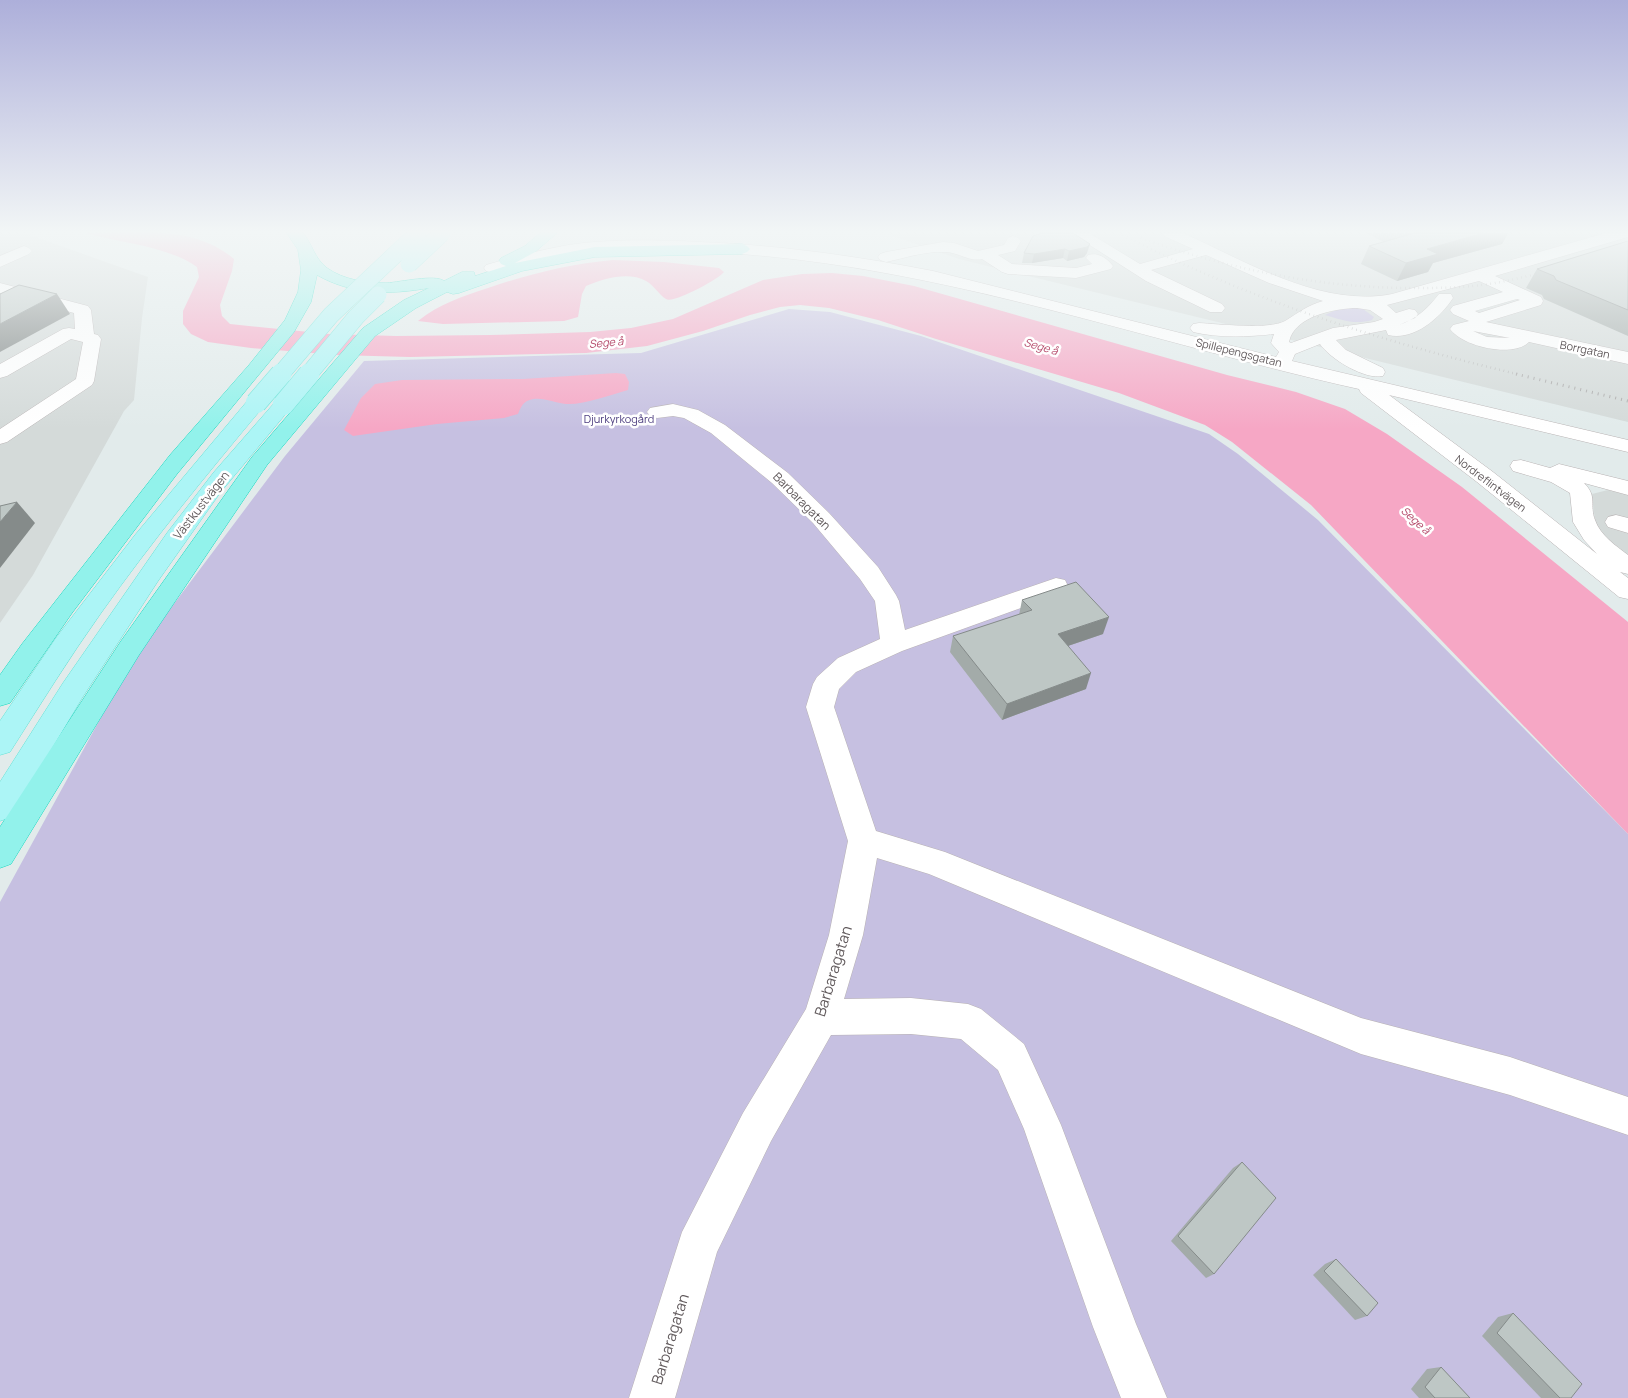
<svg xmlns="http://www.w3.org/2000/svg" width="1628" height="1398" font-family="Manrope,sans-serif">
<rect width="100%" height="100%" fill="#e2ebeb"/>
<g fill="#d4dad9">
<path d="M0,233h24l124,44 -6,41 -8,82 -10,11 -91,164 -33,48z"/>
<path d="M885,233h743v189l-669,-163z"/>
<path d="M1608,490l20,5v65l-32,-30 -4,-36z"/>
</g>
<g fill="#c6c0e1">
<path d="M1350,306l13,3 11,8 -2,3c-17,5 -31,0 -47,-5l15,-7z"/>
<path d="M789,309l41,3 91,24 288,98 29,20 80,66 310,314v564h-1628v-496l134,-245 151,-201 79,-95 277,-8z"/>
</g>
<g fill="#f6a7c5">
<path d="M85,233c49,0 109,-9 149,26l-2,12 -12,34 2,11 8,8 99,10 67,2 94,-1 100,-3 41,-4 42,-9 90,-39 39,-6 30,-1 31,3 51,10 313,89 69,17 49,17 42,25 75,53 166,135v212l-317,-329 -79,-63 -27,-17 -86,-32 -183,-54 -58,-19 -49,-12 -29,-3 -20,2 -30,8 -47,16 -56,15 -61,7 -176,4 -73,-2 -86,-7 -43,-6 -17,-8 -8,-10v-13l16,-34 -2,-10c-27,-20 -79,-25 -112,-34z"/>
<path d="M613,260l51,2 55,6 5,4c-5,7 -51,32 -58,27 -7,-4 -12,-14 -20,-18 -18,-10 -43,-2 -60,5l-4,8 -4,23 -14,4 -121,3 -25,-3c21,-17 45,-25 70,-33 41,-14 81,-24 125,-28z"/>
<path d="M616,373l9,1 4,8 -1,8c-18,5 -44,15 -62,14 -13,-1 -26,-9 -39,-3 -5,3 -7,8 -9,13l-14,4 -67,6 -84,12 -9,-6 17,-32 14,-14 27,-4 121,-1z"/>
</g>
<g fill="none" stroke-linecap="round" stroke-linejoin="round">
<g stroke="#b8b2b3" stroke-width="1">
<g id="minor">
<path d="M1071,233h18l51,31 53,-15 -29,-13 -2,-3h21c62,28 139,75 209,61l214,-61h22v4l-133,39 46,21 2,4 -2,4 -55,17 142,30v12l-99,-22c-16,16 -66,5 -79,-13l3,-4 16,-4 -16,-7 -3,-4 3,-4 50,-14 -24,-11 -92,24 9,8 13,-4 6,1 3,4 -3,4 -16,7c18,-6 29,-17 40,-31h12l2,4c-13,20 -39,43 -65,37l-2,-5 -50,10 10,10 37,18 2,4 -2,4c-18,4 -53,-17 -63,-32l-25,10 -3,7 336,79v12l-239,-57 104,77 104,82 -13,-14 -11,-18 -3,-29 -19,-11 -38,-11 -3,-5 3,-5 8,-1 29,8 9,-4 69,17v14l-44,-12c14,14 5,22 11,37 5,15 21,26 33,35v19l-8,-2 8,6v21l-9,-2 -142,-115 -116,-89 -2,-4c-211,-47 -417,-123 -634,-136 -47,-3 -95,-6 -142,-1 -31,4 -61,13 -91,21l-6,-2 -2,-3 2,-3c32,-9 64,-18 97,-22 39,-4 78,-3 117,-1 78,3 156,14 233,29l343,86 3,-5 -8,-9 3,-9c-26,3 -56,4 -81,-2l-3,-4 3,-4 6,-1c19,1 70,7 86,-2 13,-8 23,-16 38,-20l-54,-18 -63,-28 -55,15 71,34 3,4 -3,4h-12l-64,-31zM1517,299l3,1 -41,13 -4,-2zM1357,308l13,2 13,9 -9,3 -41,6 -42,15 -2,-1c5,-26 47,-34 68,-34zM1473,331l37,7 -23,-1z"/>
<path d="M1013,236l5,2 3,3 -6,10 -17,4 14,9 64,4 16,-4 -6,-6 2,-3c10,-3 19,3 25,11l-2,3 -35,9 -68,-4 -6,-2 -20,-13c-13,3 -24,-7 -37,-7 -20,-1 -40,6 -59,10l-6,-2 -2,-3 2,-3 6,-2 57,-10 11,1 24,8 26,-6 4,-7z"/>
<path d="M24,246l5,2 3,3 -3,3 -29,13v-11z"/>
<path d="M0,283l88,23 3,4 3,24 4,1 3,4 -7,42 -2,4 -85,57 -7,2v-15l76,-50 7,-37 -12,-3 -64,37 -7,2v-14l63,-35 6,-1 6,1 -1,-16 -74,-20z"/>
<path d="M673,404l25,6 27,15 63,48 41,40 49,54 18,28 3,6 6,29 151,-52 9,2 3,6 -3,6 -163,59 -46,21 -17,17 -5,18 42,124 69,21 416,166 149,39 118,40v38l-118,-40 -149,-41 -432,-180 -52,-16 -14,77 -19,64 67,-1 57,6 13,5 43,35 37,81 75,199 31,74h-46l-28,-71 -69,-198 -26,-59 -37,-31 -50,-5 -80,1 -60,106 -54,111 -42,146h-46l53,-166 61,-119 63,-104 23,-74 19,-94 -42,-134 7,-23 4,-7 21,-19 42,-19 -5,-38 -15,-22 -47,-56 -41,-40 -61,-50 -27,-15 -11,-2 -16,2 -7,-2 -3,-4 3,-4z"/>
<path d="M1616,515l12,3v15l-20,-6 -3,-5 3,-5z"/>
</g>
</g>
<g stroke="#63e2d6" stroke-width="1">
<g id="major">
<path d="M256,397l7,2 3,4 -3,4c-56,67 -111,134 -162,206 -32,45 -61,92 -91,139l-10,3v-34l56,-83 79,-103 114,-136z"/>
<path d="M283,399l7,2 3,4 -73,88 -62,88 -76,117 -71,119 -11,4v-39l63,-99 104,-150 47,-61 62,-71z"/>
</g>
</g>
<g stroke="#16d7be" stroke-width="1">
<path id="highway" d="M287,233h16c10,12 11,25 24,35 17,12 39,15 60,15 13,-1 49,-9 57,-2l18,-9h12l1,4 31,-10 -5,-2 -2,-3 2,-3 24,-12 15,-13h17l-22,19 -20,11 80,-16 147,-3 5,2 3,3 -3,3 -5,2 -147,3 -73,14 -63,22 -6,1 -6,-2 -31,16 -41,28 -108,129 -128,190 -128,209 -11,4v-41l121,-186 131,-184 111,-129 41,-28 25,-12c-39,7 -77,7 -112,-13l-6,27 -17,30 -117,142 -105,139 -62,90 -10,3v-31l22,-31 148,-189 79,-90 36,-45 13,-28 3,-22 -3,-20z"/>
</g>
<use href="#minor" fill="#fff" fill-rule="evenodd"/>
<use href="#major" fill="#acf5f6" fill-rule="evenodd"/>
<use href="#highway" fill="#92f2eb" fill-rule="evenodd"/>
<g stroke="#abaaaa" stroke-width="2.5" stroke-dasharray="0.5 4" stroke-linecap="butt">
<path d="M1119,233c127,66 264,109 402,142"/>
<path d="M1141,238c90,32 184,51 280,50 27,0 54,-1 80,-6 15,-3 30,-7 45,-10"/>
</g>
<path stroke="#abaaaa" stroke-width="3" stroke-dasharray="1 5" stroke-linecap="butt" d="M1516,374l112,27"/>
<g stroke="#63e2d6" stroke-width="18" stroke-linecap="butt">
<g id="major-bridge-far1">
<path d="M409,264l33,-31"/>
<path d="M280,375l51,-60 87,-82"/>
<path d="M308,375l48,-58 22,-22"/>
</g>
</g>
<g stroke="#63e2d6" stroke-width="22" stroke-linecap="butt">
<g id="major-bridge">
<path d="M256,403l25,-29"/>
<path d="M283,405l26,-31"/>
</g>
</g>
<use href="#major-bridge-far1" stroke="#acf5f6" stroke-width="17"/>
<use href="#major-bridge" stroke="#acf5f6" stroke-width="21"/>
</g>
<g fill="#a3aba9">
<path d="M1366,233h142l-6,11 -69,19 -5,9 -31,9 -36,-17 8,-18 15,-4z"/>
<path d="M1033,236l54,17 -3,4 -17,4 -4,-3 -31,5h-10l2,-10z"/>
<path d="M1628,241v95l-84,-37 -2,-4 -16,-7 11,-19z"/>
<path d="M1022,600l81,34 -35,12 18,43 -84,31 -52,-68 3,-16 66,-21z"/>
<path d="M1242,1162l-28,112 -8,4 -35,-37 62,-73z"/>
<path d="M1336,1259l31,57 -12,4 -42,-45 12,-11z"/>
<path d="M1513,1313l58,85h-30l-59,-62 16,-19z"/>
<path d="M1441,1367l29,31h-51l-8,-9 16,-20z"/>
</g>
<g fill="#858b8a">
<path d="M1484,233h24l-6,11 -69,19 -5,9 -31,9 9,-18 21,-14z"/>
<path d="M1090,244l-3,9 -3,4 -17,4 2,-10z"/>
<path d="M1065,249l-2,9 -31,5 2,-9z"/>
<path d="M57,294l13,20 -70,38v-28z"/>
<path d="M17,502l18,21 -35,45v-46z"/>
<path d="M1109,617l-6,17 -50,17 5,-17z"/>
<path d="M1091,673l-5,16 -84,31 5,-16z"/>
</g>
<g fill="#bec7c5" stroke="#858b8a">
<path d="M1042,233h31l17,11 -3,3 -18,4 -4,-2 -31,5 -10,-1 9,-17z"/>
<path d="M1484,233l-57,16 11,5 -32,9 -37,-17 46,-13z"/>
<path d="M1628,241v69l-72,-30 -2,-4 -17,-7z"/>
<path d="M19,285l38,9 -57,30v-30z"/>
<path d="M17,502l-17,20v-16z"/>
<path d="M1076,582l33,35 -51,17 33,39 -84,31 -54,-68 79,-26 -10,-10z"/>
<path d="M1242,1162l34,36 -62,76 -36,-38z"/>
<path d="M1336,1259l42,44 -11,13 -43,-45z"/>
<path d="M1513,1313l69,71 -11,14h-11l-63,-65z"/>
<path d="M1441,1367l29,31h-35l-10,-11z"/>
</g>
<linearGradient id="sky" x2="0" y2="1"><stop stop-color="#adafda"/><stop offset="0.54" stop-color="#f2f6f6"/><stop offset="1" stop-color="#f2f6f6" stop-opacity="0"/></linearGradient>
<rect width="1628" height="429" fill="url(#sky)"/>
<g text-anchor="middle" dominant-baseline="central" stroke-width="5" stroke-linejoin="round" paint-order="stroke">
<g font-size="11" font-style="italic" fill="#b64d6d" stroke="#fff">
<text transform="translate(606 342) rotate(-5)">Sege å</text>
<text transform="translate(1041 346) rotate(16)">Sege å</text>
<text transform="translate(1416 520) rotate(42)">Sege å</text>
</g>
<g font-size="11" fill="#615a5c" stroke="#fff">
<text transform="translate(1585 349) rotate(12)">Borrgatan</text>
<text transform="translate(1239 352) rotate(14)">Spillepengsgatan</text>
<text transform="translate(1491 483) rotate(37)">Nordreflintvägen</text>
</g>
<g font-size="11" fill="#4b3c7e" stroke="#fff">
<text x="619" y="418">Djurkyrkogård</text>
</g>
<g font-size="12" fill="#615a5c" stroke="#fff">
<text transform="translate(802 501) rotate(45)">Barbaragatan</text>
<text transform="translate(201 505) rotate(-52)">Västkustvägen</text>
</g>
<g font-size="15" fill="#615a5c" stroke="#fff">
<text transform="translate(833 971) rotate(-73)">Barbaragatan</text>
<text transform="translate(670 1339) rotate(-73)">Barbaragatan</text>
</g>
</g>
</svg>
